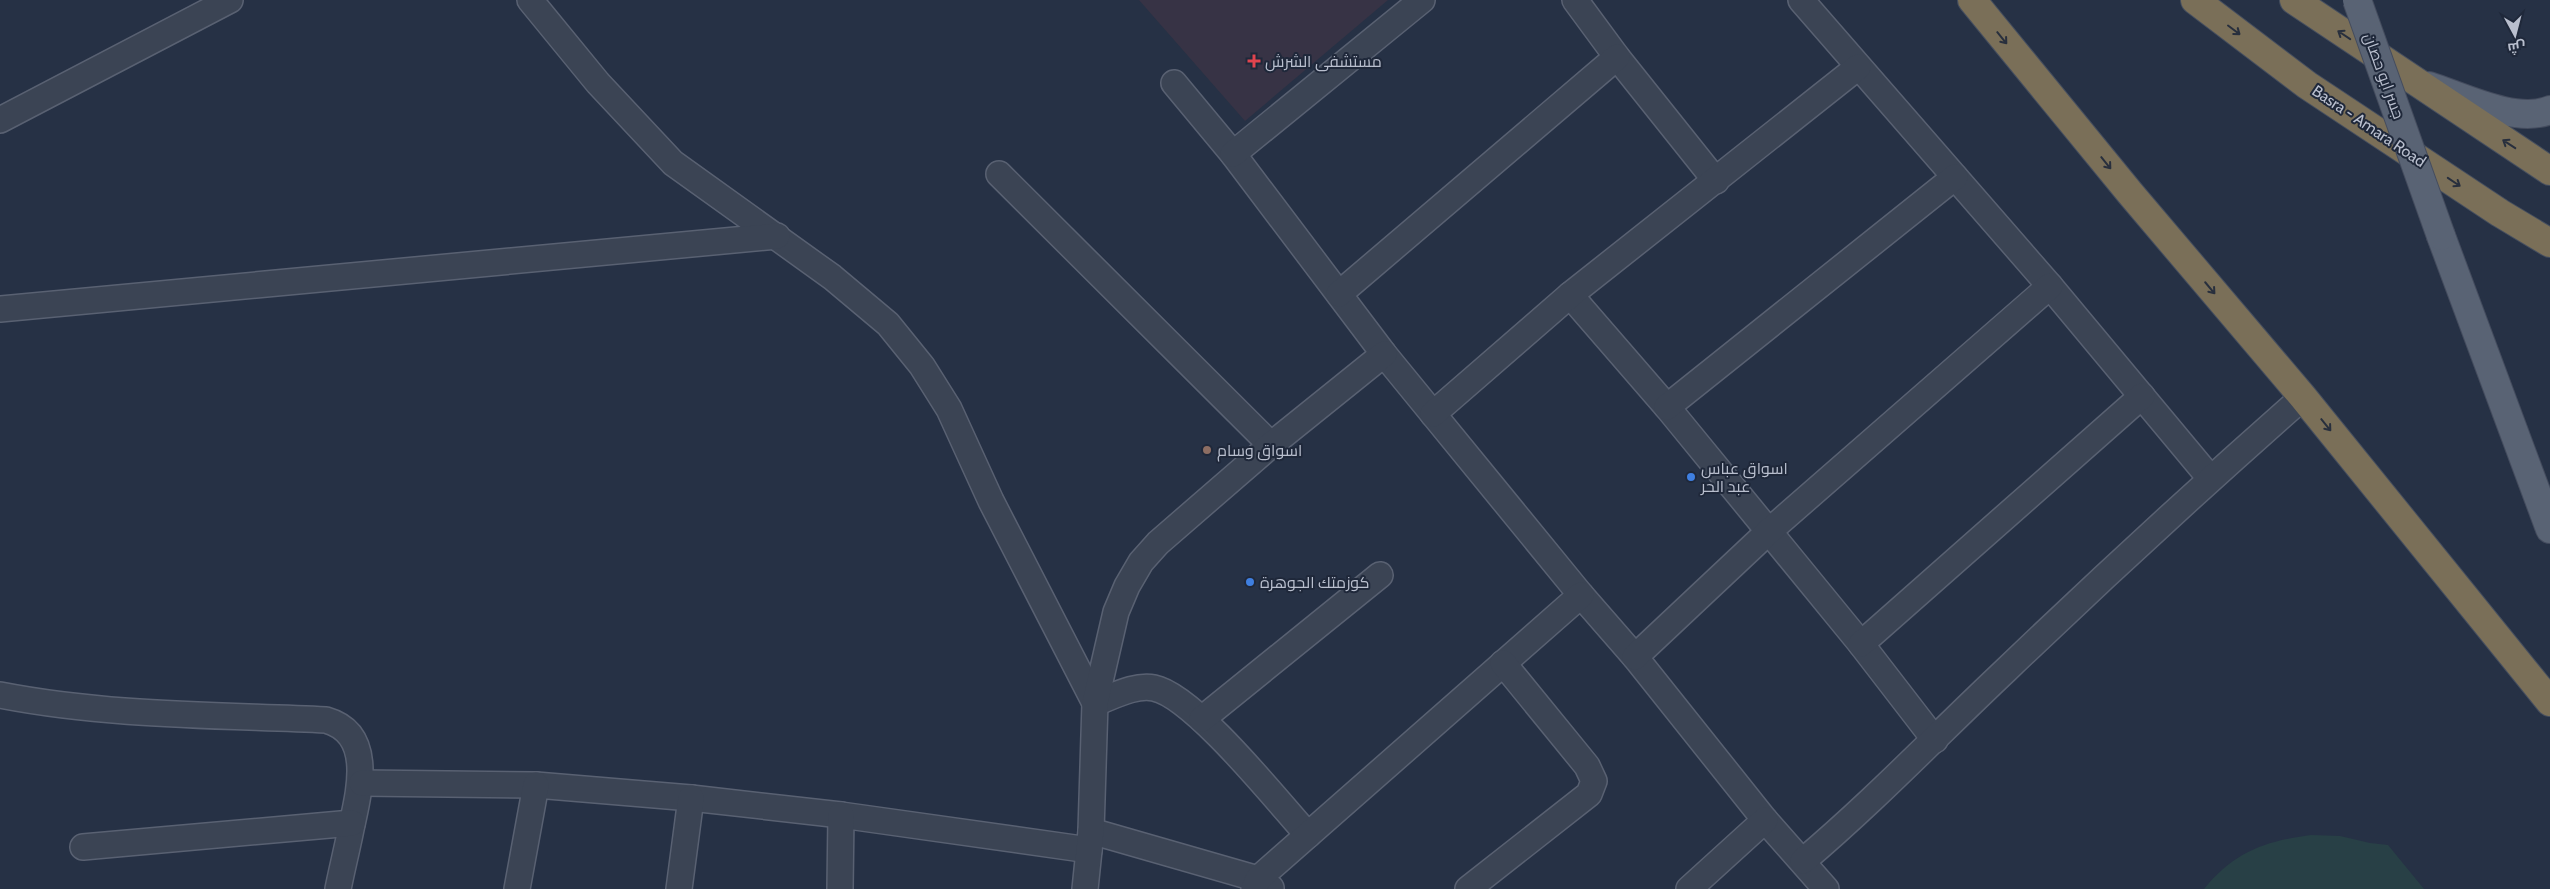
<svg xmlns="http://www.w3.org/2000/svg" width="2550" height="889" font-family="Cabin,Cairo,sans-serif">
<rect width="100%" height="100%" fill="#263145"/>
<path fill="#373345" d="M1139,0h249l-143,121z"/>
<path fill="#284046" d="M2311,835l29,1 30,7 18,2 36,44h-220c30,-37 61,-48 107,-54z"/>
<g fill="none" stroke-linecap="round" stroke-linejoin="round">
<g stroke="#596172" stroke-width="28">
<g id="minor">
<path d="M530,0l68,83 75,80 159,114 56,47 34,42 27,43 42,92 104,202c17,-6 40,-19 59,-15 40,8 124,114 154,147"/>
<path d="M1575,0l42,57 99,124"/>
<path d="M1801,0l249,286 160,192"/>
<path d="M1174,83l59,71 151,200 197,241 54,62 130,163 61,69"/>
<path d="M0,120l230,-120"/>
<path d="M1233,154l189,-154"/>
<path d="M999,174l272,271"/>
<path d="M1339,294l278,-237"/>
<path d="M1570,295l97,112 194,237 74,96"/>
<path d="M0,309l777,-73"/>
<path d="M1667,407l288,-230"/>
<path d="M1433,414l137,-119 288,-228"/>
<path d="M1861,644l281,-248"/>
<path d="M1635,657l132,-124 283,-247"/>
<path d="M0,695c108,21 217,20 326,25 49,14 33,72 25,109 -4,20 -9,40 -13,60"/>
<path d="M1202,719l178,-144"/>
<path d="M362,783l174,2 155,13 150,17 248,35"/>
<path d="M1091,831l167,48 13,9"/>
<path d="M83,847l269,-24"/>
<path d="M1803,861c71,-60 135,-127 203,-191 97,-93 196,-184 297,-273"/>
<path d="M517,889l19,-104"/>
<path d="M679,889l12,-91"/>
<path d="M840,889l1,-74"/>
<path d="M1085,889l6,-58 4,-128 21,-91 11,-26 14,-24 17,-19 113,-98 113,-91"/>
<path d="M1254,889l4,-10 323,-284"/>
<path d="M1468,889l121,-95 5,-13 -7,-15 -84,-103"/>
<path d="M1689,889l76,-69"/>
</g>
</g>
<g stroke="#444c5e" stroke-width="30">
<g id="major">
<path d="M2429,86c34,11 87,38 121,24"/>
<path d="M2441,236l109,293"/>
</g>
</g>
<g stroke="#454e5f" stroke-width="30">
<g id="highway">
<path d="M1972,0l158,193 173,204 247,305"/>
<path d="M2195,0l112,85 193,128 50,30"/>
<path d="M2294,0l256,171"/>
</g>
</g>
<use href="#minor" stroke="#3b4454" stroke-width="25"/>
<use href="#major" stroke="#596374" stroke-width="28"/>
<use href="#highway" stroke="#7a6f58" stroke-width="28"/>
<g stroke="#444c5e" stroke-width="30" stroke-linecap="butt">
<path id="major-bridge" d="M2357,0l84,236"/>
</g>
<use href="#major-bridge" stroke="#596374" stroke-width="28"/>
</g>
<defs><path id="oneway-shaft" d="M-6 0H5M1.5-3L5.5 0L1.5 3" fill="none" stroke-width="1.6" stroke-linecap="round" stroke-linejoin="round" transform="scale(1.25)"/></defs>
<g stroke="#282f3d">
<use href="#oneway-shaft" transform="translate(2234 30) rotate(37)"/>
<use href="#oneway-shaft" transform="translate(2344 35) rotate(-146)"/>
<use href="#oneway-shaft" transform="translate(2002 38) rotate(51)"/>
<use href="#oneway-shaft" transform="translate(2509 144) rotate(-147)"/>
<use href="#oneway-shaft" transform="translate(2106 163) rotate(51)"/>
<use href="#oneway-shaft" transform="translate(2454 182) rotate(34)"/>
<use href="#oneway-shaft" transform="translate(2210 288) rotate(50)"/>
<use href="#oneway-shaft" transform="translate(2326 425) rotate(51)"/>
</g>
<path fill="#e0444e" stroke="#1f283a" stroke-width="2" d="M1251.5 53.5h5v5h5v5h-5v5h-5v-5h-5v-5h5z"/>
<circle fill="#8d6e63" stroke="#1f283a" stroke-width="2" cx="1207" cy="450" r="5"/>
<g fill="#3f7fe0" stroke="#1f283a" stroke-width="2">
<circle cx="1691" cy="477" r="5"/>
<circle cx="1250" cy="582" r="5"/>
</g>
<g text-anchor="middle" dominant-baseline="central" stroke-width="4" stroke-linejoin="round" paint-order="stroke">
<g font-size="16" fill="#b9bfce" stroke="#1f283a" text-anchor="start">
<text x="1265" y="61">مستشفى الشرش</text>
<text x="1217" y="450">اسواق وسام</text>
<text x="1701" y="468">اسواق عباس<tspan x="1701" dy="18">عبد الحر</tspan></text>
<text x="1260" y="582">كوزمتك الجوهرة</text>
</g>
<g font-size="16" fill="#b9bfce" stroke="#1f283a">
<text transform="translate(2384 76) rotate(70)">جسر ابو حصان</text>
<text transform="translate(2369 126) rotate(34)">Basra - Amara Road</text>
</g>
</g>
<g transform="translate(2515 35) rotate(173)" stroke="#1f283a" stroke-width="4" paint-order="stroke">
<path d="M0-4L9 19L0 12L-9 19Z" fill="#b9bfce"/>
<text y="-8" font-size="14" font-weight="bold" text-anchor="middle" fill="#b9bfce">ش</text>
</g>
</svg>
